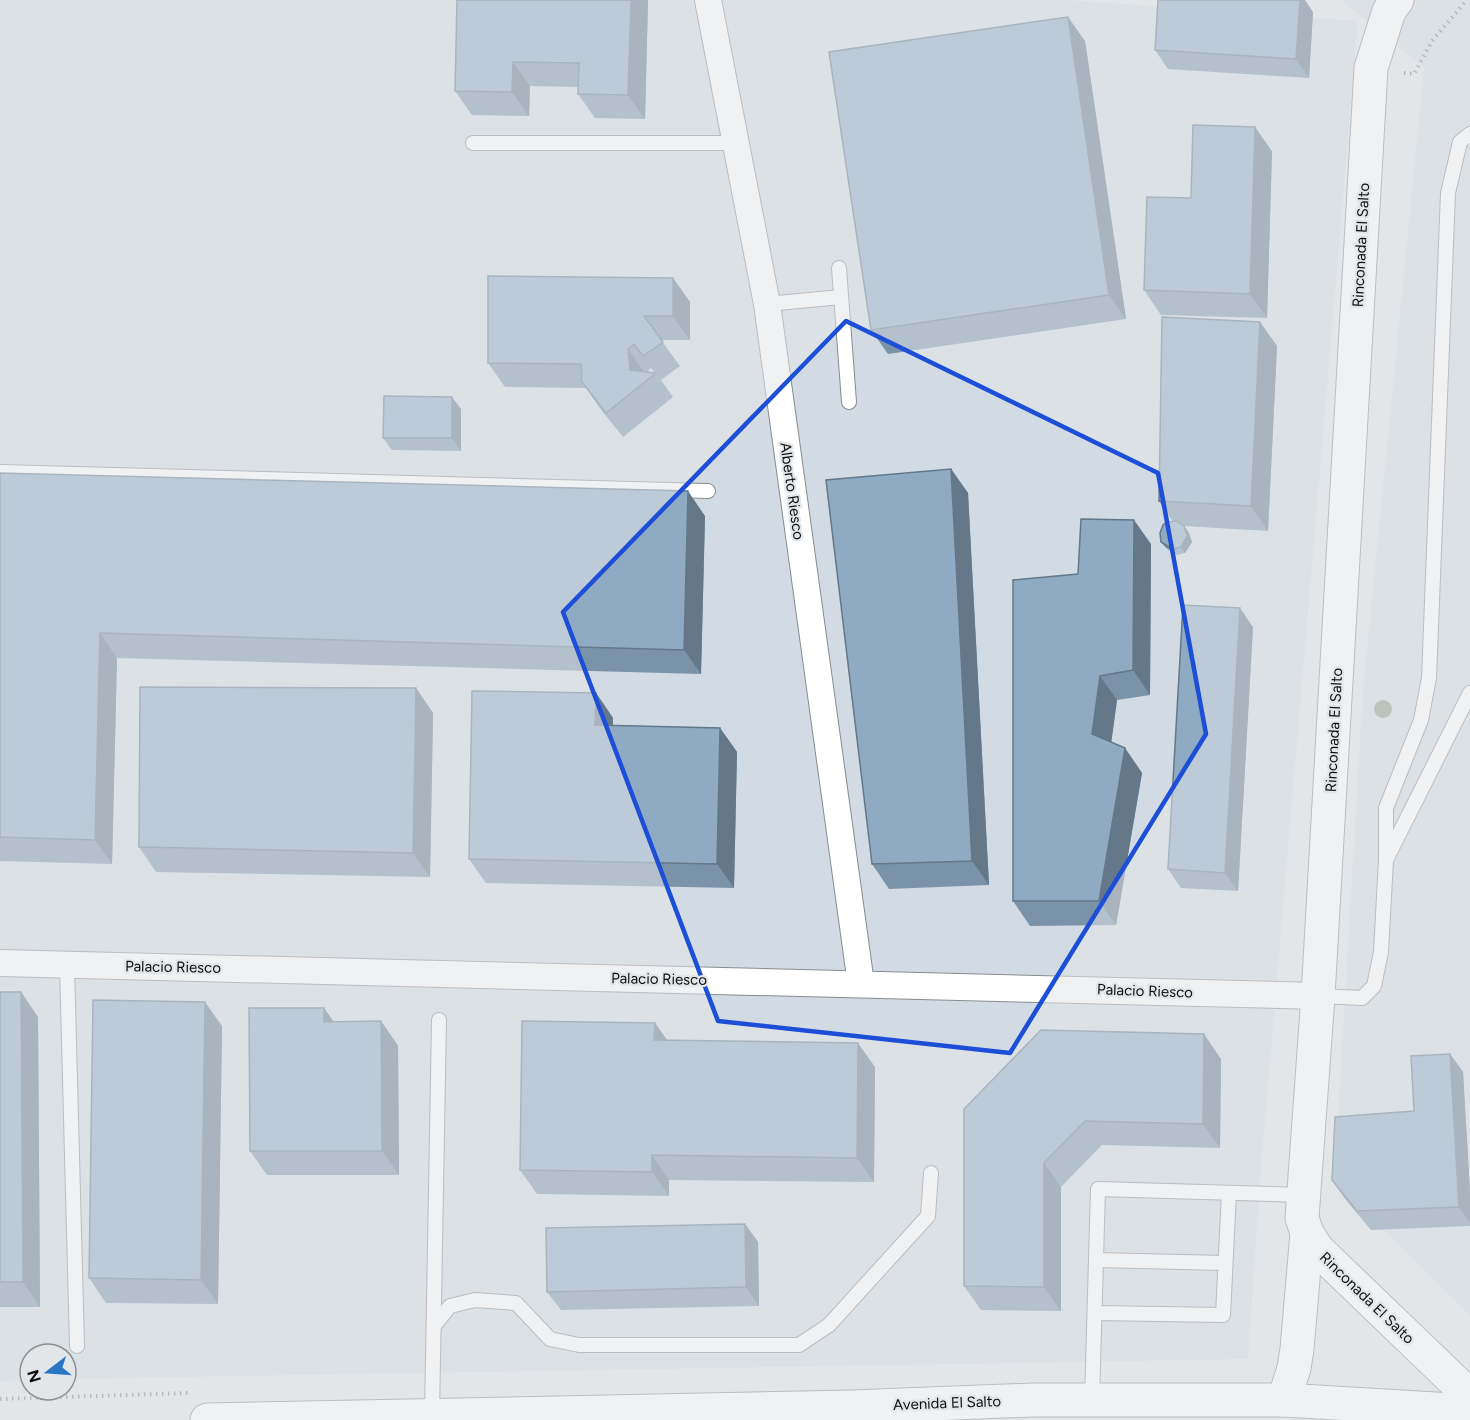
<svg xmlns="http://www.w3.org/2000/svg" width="1470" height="1420" font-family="Figtree,sans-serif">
<rect width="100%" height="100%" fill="#e3e6e9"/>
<g fill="#d2dbe3">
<path d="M0,0h1067l291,21 -97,1148 -13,190 -1182,20v-25h-36v26l-30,1z"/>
<path d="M1341,0h129v1315l-136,-133 29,-492 61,-622z"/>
</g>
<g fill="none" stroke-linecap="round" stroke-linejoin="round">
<g stroke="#898c8e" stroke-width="16">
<g id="service">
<path d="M473,143h263"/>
<path d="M839,268l10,134"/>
<path d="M767,304l74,-7"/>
<path d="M0,472l708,19"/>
<path d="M1386,860v-52l35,-88 8,-42 19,-485 12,-51 10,-8"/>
<path d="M67,965l10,381"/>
<path d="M1318,996l44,2 12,-12 7,-34 5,-92 84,-167"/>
<path d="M1096,1260l129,3"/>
<path d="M1095,1313l128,2 6,-122"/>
<path d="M434,1326l16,-20 25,-6 41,3 34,36 29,6h220l30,-20 99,-109 3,-43"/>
<path d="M1092,1400l6,-211 204,6"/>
<path d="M432,1415l7,-395"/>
</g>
</g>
<g stroke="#898c8e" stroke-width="28">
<g id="minor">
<path d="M708,0l59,304 94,680"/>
<path d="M0,963l1318,33"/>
</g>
</g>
<g stroke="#898c8e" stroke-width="35">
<path id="tertiary" d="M1397,0l-8,11 -18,57 -53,928 -16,222 5,15 10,16 153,147"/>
</g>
<g stroke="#898c8e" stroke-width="35">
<g id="secondary">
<path d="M1284,1400l10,-32 3,-19 10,-116"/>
<path d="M207,1420l644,-13 183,-7h250l186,11"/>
</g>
</g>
<g stroke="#838587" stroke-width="4" stroke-dasharray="1.5 4.5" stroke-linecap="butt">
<path d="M1404,73l10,1 18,-33 35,-41"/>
<path d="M0,1399l188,-6"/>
</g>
<use href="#service" stroke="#fff" stroke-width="14"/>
<use href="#minor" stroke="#fff" stroke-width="26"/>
<use href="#tertiary" stroke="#fff" stroke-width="33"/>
<use href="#secondary" stroke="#fff" stroke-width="33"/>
</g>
<circle fill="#879b84" cx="1383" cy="709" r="9"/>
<g fill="#7b93a9" fill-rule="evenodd">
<path d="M457,0h191l-3,119 -50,-1 -17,-24v-7l-48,-1 -1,30 -57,-1 -17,-24z"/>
<path d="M1313,12l-4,66 -141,-9 -13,-19z"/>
<path d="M1085,41l41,278 -238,35 -17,-24z"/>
<path d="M1272,151l-5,167 -106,-3 -17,-25z"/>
<path d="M673,278l17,24v38h-29l19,26 -19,14 12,17 -50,40 -24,-30 -13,-19 -81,-1 -17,-24zM651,368l3,4h-7z"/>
<path d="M1260,322l17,24 -9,185 -84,-5 5,7 3,9 -7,11 -8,2 -11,-7 -5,-6 12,-20 -14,-21z"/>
<path d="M461,409v42l-69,-1 -9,-12z"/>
<path d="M951,469l17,24 21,392 -100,4 -17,-25z"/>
<path d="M0,473l705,43 -4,158 -584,-16 -5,206 -112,-3z"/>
<path d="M1151,544l-1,151 -33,5 -6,43 14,5 17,25 -26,152 -86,1 -17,-25z"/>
<path d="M1253,627l-15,264 -57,-3 -13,-19z"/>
<path d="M416,688l17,25 -3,164 -274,-5 -17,-25z"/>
<path d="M596,693l17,25v7l107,3 17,24 -3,136 -248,-5 -17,-24z"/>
<path d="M0,992h21l17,25 2,290h-40z"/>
<path d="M324,1008l10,14 47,-1 17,25 1,129h-132l-17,-24z"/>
<path d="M655,1023l12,17 208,27 -1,115 -205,-2v16l-132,-2 -17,-24z"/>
<path d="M222,1026l-4,278 -112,-1 -17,-25z"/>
<path d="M1450,1054l13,18 7,121v33l-99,4 -26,-31 -13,-19 82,-69z"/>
<path d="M1221,1059l-1,89 -118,-3 -41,42v124l-80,-1 -17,-24v-177z"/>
<path d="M745,1224l13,18 1,64 -198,4 -14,-18z"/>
</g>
<g fill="#647889">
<path d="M631,0h17l-3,119 -17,-24z"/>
<path d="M1300,0h5l8,12 -4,66 -13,-19z"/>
<path d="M1068,17l17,24 41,278 -17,-24z"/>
<path d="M513,62l17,24 -1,30 -17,-24z"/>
<path d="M1255,127l17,24 -5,167 -17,-24z"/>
<path d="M673,278l17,24v38l-17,-24z"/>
<path d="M1260,322l17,24 -9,185 -17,-25z"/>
<path d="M628,349l17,24 -15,-3z"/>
<path d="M452,397l9,12v42l-9,-13z"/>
<path d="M951,469l17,24 21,392 -17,-24z"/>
<path d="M688,491l17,25 -4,158 -17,-24z"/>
<path d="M1134,520l17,24 -1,151 -17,-25z"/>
<path d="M1184,526l5,7 3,9 -7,11 -4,-6z"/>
<path d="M1240,608l13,19 -15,264 -13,-18z"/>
<path d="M100,633l17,25 -5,206 -17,-24z"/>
<path d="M1100,676l17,24 -8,59 -17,-25z"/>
<path d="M416,688l17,25 -3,164 -17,-24z"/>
<path d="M596,693l17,25 -1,31 -17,-24z"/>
<path d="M720,728l17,24 -3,136 -17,-24z"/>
<path d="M1125,748l17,25 -26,152 -17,-24z"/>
<path d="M21,992l17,25 2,290 -17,-25z"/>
<path d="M205,1002l17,24 -4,278 -17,-24z"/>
<path d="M324,1008l17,25 -17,-11z"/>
<path d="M381,1021l17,25 1,129 -17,-24z"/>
<path d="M655,1023l17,24 -18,-7z"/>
<path d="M1204,1034l17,25 -1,89 -17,-24z"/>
<path d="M858,1043l17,24 -1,115 -17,-24z"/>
<path d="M1450,1054l13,18 7,121v30l-11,-16z"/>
<path d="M652,1155l17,25v16l-17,-24z"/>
<path d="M1044,1163l17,24v124l-17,-24z"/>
<path d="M745,1224l13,18 1,64 -13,-19z"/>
</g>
<g fill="#8fabc4" stroke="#647889" stroke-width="1.5">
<path d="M457,0h174l-3,95 -50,-1 1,-31 -66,-1 -1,30 -57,-1z"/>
<path d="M1158,0h142l-4,59 -141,-9z"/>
<path d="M1068,17l41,278 -238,35 -42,-278z"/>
<path d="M1193,125l62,2 -5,167 -106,-4 3,-93 44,1z"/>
<path d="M488,276l185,2v38h-29l19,26 -20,14 -9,-12 -6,5 2,21 26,3 -50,40 -24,-31 -1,-18 -93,-1z"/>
<path d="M1162,317l98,5 -9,184 -92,-5z"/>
<path d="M384,396l68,1v41h-69z"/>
<path d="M951,469l21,392 -100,3 -46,-384z"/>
<path d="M0,473l688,18 -4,159 -584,-17 -5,207 -95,-3z"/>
<path d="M1081,519l53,1 -1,150 -33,6 -8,58 33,14 -26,153h-86v-321l65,-6z"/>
<path d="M1177,521l7,5 3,10 -6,11 -9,2 -11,-7 -1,-9 3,-8 4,-3z"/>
<path d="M1183,605l57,3 -15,265 -57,-4z"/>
<path d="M140,687l276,1 -3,165 -274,-6z"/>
<path d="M472,691l124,2 -1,32 125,3 -3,136 -248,-5z"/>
<path d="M0,992h21l2,290h-23z"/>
<path d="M93,1000l112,2 -4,278 -112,-2z"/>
<path d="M249,1008h75v14l57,-1 1,130h-132z"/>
<path d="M522,1021l133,2 -1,17 204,3 -1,115 -205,-3v17l-132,-2z"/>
<path d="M1041,1030l163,4 -1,90 -118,-3 -41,42v124l-80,-1v-177z"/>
<path d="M1450,1054l9,153 -102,4 -25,-31 3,-63 79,-6 -3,-55z"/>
<path d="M745,1224l1,63 -199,5 -1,-64z"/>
</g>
<path d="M0 0H1470V1420H0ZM846,321l312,152 48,261 -196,319 -292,-32 -155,-409z" fill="#e3e6e9" fill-opacity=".55" fill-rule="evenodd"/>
<path fill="none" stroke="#1d4ed8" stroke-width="4.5" stroke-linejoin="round" d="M846,321l312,152 48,261 -196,319 -292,-32 -155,-409z"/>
<g text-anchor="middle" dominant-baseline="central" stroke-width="4.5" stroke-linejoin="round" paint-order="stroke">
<g font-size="15" fill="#0d0e0f" stroke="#e3e6e9">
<text transform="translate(1361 245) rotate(-87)">Rinconada El Salto</text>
<text transform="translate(792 491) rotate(82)">Alberto Riesco</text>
<text transform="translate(1334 730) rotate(-87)">Rinconada El Salto</text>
<text transform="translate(173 967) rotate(1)">Palacio Riesco</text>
<text transform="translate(659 979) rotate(1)">Palacio Riesco</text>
<text transform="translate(1145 991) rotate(2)">Palacio Riesco</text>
<text transform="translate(1367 1298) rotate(44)">Rinconada El Salto</text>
<text transform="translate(947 1403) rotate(-2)">Avenida El Salto</text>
</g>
</g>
<g transform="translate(48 1372) rotate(253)"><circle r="28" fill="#e3e6e9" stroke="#8d9092" stroke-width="1.5"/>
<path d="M0-4.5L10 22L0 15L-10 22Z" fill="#2876c5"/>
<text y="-9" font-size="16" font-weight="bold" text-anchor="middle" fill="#0d0e0f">N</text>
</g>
</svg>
